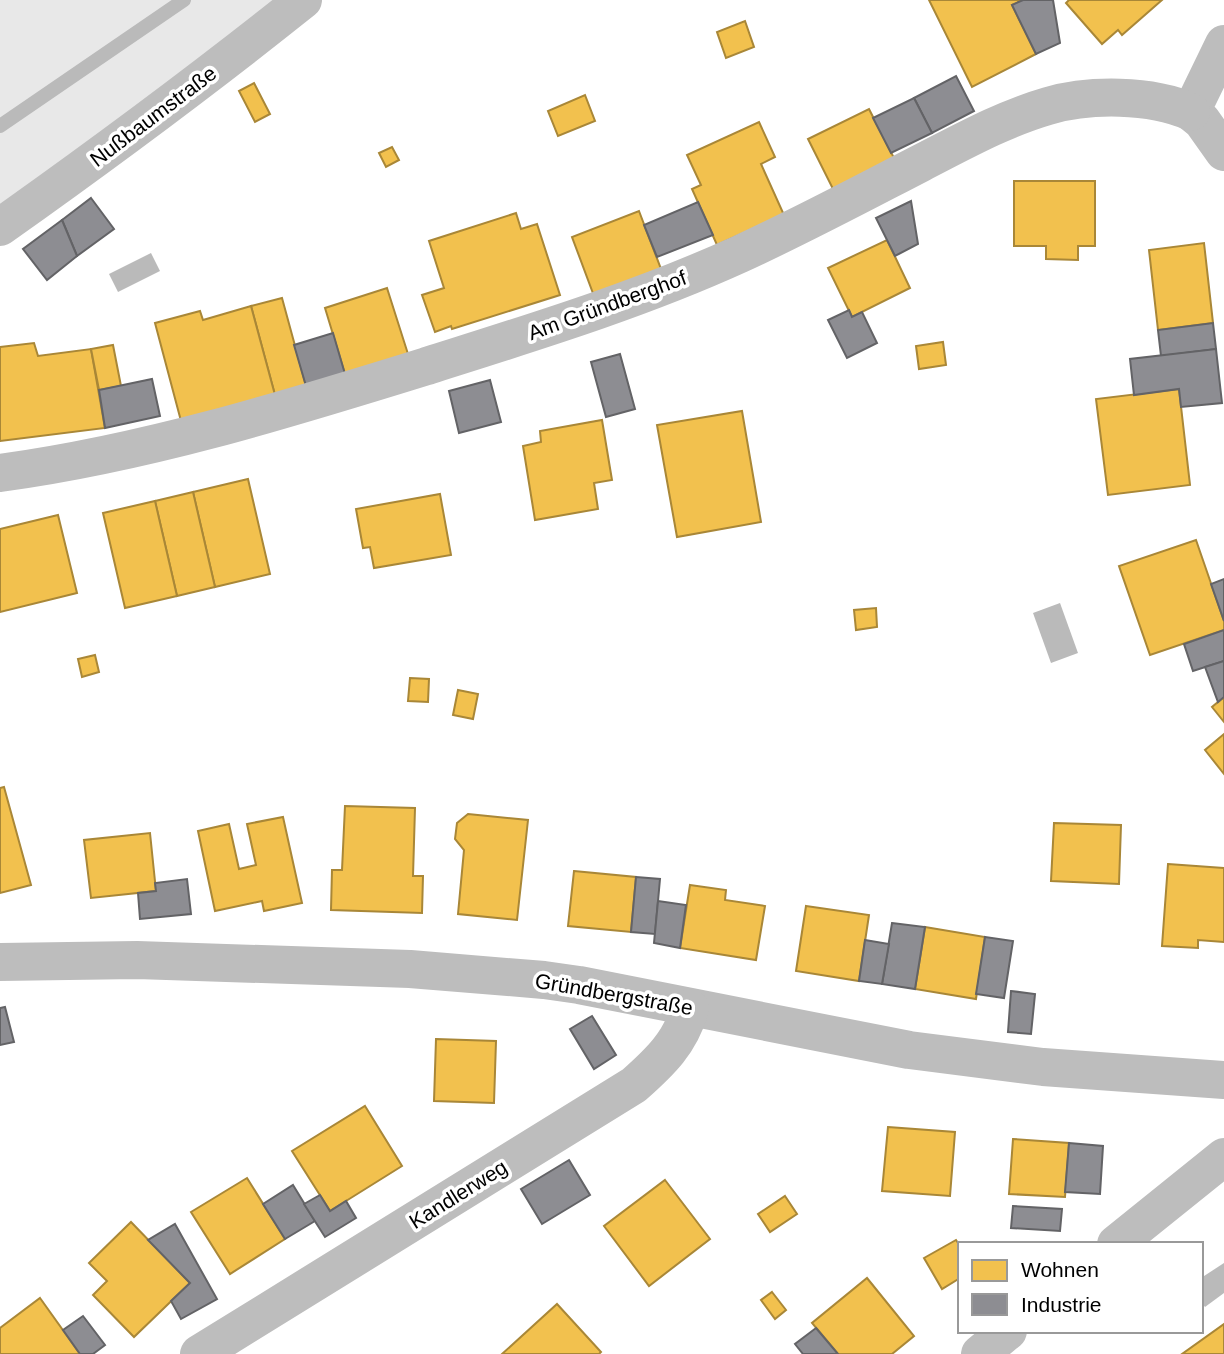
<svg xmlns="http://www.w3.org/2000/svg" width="1224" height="1354" font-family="Helvetica,sans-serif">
<rect width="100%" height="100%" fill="#fff"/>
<path fill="#e8e8e8" d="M0,0h280l-280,210z"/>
<g fill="#bababa">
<path d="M151,253l9,18 -42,21 -9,-18z"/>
<path d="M1060,603l18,50 -27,10 -18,-50z"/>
<path d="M1224,1263v30l-19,14 -4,-5v-24z"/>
</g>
<g fill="#f2c14e" stroke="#a98737" stroke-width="2">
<path d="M929,0h94l-11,5 24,49 -64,33z"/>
<path d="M1069,0h93l-40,35 -4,-5 -16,14 -36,-41z"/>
<path d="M745,21l9,26 -28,11 -9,-26z"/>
<path d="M254,83l16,31 -15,8 -16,-31z"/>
<path d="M585,95l10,26 -37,15 -10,-25z"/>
<path d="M869,109l26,51 -61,31 -26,-52z"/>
<path d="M759,122l16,35 -14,7 23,51 -67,30 -25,-56 9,-4 -14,-30z"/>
<path d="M392,147l7,13 -13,7 -7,-14z"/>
<path d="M1014,181h81v65h-17v14l-32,-1v-13h-32z"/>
<path d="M639,211l22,58 -67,27 -22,-59z"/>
<path d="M516,213l5,16 16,-5 23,71 -108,34 -1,-3 -16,6 -13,-37 22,-7 -15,-47z"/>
<path d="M887,240l23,48 -58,29 -24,-49z"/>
<path d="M1204,243l9,80 -55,7 -9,-80z"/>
<path d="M387,288l21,66 -63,20 -20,-66z"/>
<path d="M282,298l24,88 -31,9 -24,-89z"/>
<path d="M251,306l24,89 -94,26 -26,-98 45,-12 3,9z"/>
<path d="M943,342l3,23 -27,4 -3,-23z"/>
<path d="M34,343l4,13 53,-7 14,79 -105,13v-94z"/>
<path d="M113,345l8,41 -22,4 -8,-41z"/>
<path d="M1179,389l11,96 -82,10 -12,-96z"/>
<path d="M742,411l19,111 -84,15 -20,-112z"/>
<path d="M602,420l10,60 -18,3 4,26 -63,11 -12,-74 18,-4 -1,-11z"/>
<path d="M248,479l22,95 -55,13 -22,-95z"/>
<path d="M193,492l22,95 -38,9 -22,-95z"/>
<path d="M440,494l11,61 -77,13 -4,-21 -7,1 -7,-39z"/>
<path d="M155,501l22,95 -52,12 -22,-95z"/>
<path d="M58,515l19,78 -77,19v-83z"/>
<path d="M1196,540l28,81v9l-74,25 -31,-89z"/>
<path d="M876,608l1,19 -21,3 -2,-20z"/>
<path d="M95,655l4,17 -17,5 -4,-18z"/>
<path d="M410,678l19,1 -1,23 -20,-1z"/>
<path d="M458,690l20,4 -5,25 -20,-4z"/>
<path d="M1224,697v25l-12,-15z"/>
<path d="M1224,734v40l-19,-24z"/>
<path d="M4,787l27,98 -31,8v-105z"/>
<path d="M345,806l70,2 -2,68h10l-1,37 -91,-3 1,-40h10z"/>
<path d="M468,814l60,6 -11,100 -59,-6 6,-64 -9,-11 2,-16z"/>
<path d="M283,817l19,86 -38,8 -2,-10 -47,10 -17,-80 31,-7 10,45 17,-4 -9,-41z"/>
<path d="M1054,823l67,2 -2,59 -68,-3z"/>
<path d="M150,833l6,58 -65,7 -7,-58z"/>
<path d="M1168,864l56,4v74l-26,-2v8l-36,-2z"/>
<path d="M574,871l62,6 -5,55 -63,-6z"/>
<path d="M690,885l36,5 -1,10 40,6 -9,54 -76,-12z"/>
<path d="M806,906l63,9 -10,66 -63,-10z"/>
<path d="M925,927l60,10 -9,62 -61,-10z"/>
<path d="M436,1039l60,2 -2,62 -60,-2z"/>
<path d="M365,1106l37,60 -72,45 -38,-60z"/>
<path d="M888,1127l67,5 -5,64 -68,-5z"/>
<path d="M1013,1139l56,4 -4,54 -56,-3z"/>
<path d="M247,1178l38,61 -55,35 -39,-62z"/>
<path d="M665,1180l45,59 -61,47 -45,-60z"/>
<path d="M785,1196l12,18 -27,18 -12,-18z"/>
<path d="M131,1222l59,61 -56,54 -41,-42 14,-14 -18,-18z"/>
<path d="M956,1240l4,6v32l-18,11 -18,-31z"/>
<path d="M867,1278l47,58 -22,18h-54l-26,-31z"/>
<path d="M772,1292l14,18 -11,9 -14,-19z"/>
<path d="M40,1298l40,56h-80v-26z"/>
<path d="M557,1304l44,48 -2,2h-97z"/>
<path d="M1224,1324v30h-42z"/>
</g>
<g fill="#8d8d92" stroke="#636366" stroke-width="2">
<path d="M1023,0h30l7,43 -24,11 -24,-49z"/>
<path d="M956,76l18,35 -42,22 -18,-35z"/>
<path d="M914,98l18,35 -41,20 -18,-35z"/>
<path d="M91,198l23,31 -37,27 -15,-36z"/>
<path d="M911,201l7,43 -23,12 -19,-38z"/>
<path d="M698,202l15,33 -56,22 -13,-32z"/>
<path d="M62,220l15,36 -30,24 -24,-31z"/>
<path d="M849,310l3,7 10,-5 15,31 -30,15 -19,-38z"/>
<path d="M1213,323l3,26 -55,7 -3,-26z"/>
<path d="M333,333l12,41 -39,12 -12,-41z"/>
<path d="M1216,349l6,54 -41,4 -2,-18 -45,6 -4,-36z"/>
<path d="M620,354l15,55 -29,8 -15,-55z"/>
<path d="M152,379l8,37 -55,12 -6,-38z"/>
<path d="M490,380l11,42 -42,11 -10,-42z"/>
<path d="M1224,579v42l-13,-37z"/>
<path d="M1224,630v31l-31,10 -9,-27z"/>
<path d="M1224,661v36l-6,5 -13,-35z"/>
<path d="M636,877l24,2 -5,55 -24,-2z"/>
<path d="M187,879l4,35 -51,5 -2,-26 18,-2 -1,-8z"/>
<path d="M658,901l28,4 -6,43 -26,-5z"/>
<path d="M892,923l33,4 -10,62 -33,-5z"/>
<path d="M985,937l28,4 -9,57 -28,-4z"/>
<path d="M865,940l24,4 -7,40 -23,-3z"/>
<path d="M1011,991l24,3 -4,40 -23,-2z"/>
<path d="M5,1007l9,35 -14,3v-37z"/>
<path d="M592,1016l24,39 -22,14 -24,-40z"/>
<path d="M1069,1143l34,3 -3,48 -35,-2z"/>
<path d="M569,1160l21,35 -48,29 -21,-35z"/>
<path d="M293,1185l22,36 -30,18 -22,-35z"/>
<path d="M320,1195l10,16 16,-10 10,17 -31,19 -21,-33z"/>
<path d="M1013,1206l49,3 -2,22 -49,-3z"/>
<path d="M175,1224l42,75 -36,20 -10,-18 19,-18 -42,-43z"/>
<path d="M83,1316l22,29 -12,9h-13l-17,-24z"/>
<path d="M816,1328l22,26h-35l-8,-10z"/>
</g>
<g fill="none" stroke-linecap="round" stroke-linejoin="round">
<path stroke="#bababa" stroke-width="14" d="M0,126l184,-126"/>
<g stroke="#bdbdbd" stroke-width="38">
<path d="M1224,44l-33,68 11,9 22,31"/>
<path d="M0,227c103,-73 204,-148 303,-227"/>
<path d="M0,473c147,-20 288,-64 430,-108 104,-33 209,-65 310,-111 61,-28 121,-60 181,-91 41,-21 82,-44 127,-57 41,-12 103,-12 143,6"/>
<path d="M0,962l137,-2 273,9 134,11 35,5 330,65 134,17 181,13"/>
<path d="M1116,1244l108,-87"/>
<path d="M199,1354l435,-269c26,-23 47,-43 56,-77"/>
<path d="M980,1354l28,-23"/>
</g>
</g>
<g text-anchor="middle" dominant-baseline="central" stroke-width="7" stroke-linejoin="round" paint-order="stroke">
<g font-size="21" fill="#000" stroke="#fff">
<text transform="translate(153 116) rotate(-37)">Nußbaumstraße</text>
<text transform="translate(607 305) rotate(-20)">Am Gründberghof</text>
<text transform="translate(614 994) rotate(10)">Gründbergstraße</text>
<text transform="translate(458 1194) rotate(-32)">Kandlerweg</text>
</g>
</g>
<rect x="958" y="1242" width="245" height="91" fill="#ffffff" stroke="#999999" stroke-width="2"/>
<rect x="972" y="1260" width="35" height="21" fill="#f2c14e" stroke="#999999" stroke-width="2"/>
<text x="1021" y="1277" font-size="21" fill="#000000">Wohnen</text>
<rect x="972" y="1294" width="35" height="21" fill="#8d8d92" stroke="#999999" stroke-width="2"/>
<text x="1021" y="1312" font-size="21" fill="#000000">Industrie</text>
</svg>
